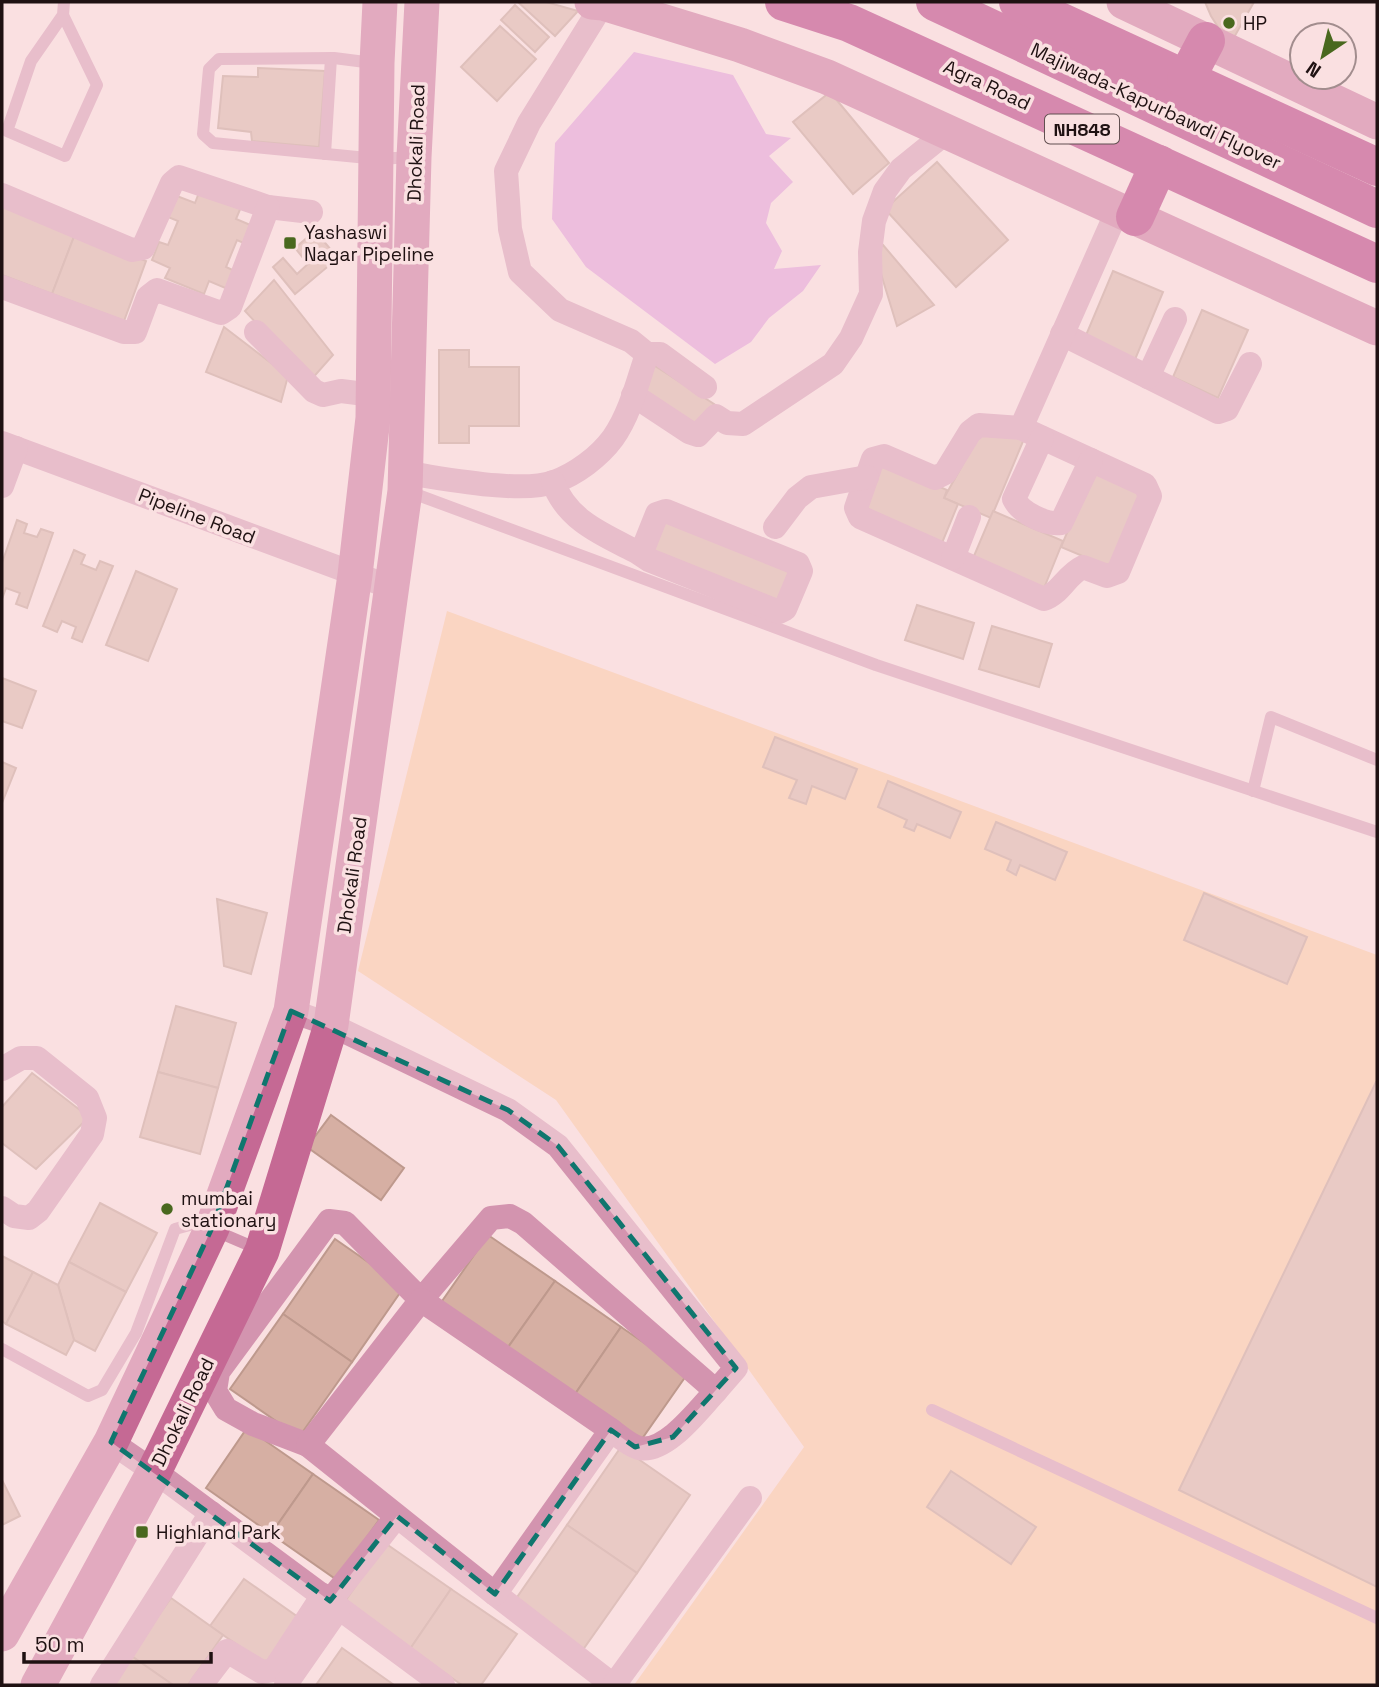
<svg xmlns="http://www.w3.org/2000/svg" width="1379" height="1687" font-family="'Space Grotesk',sans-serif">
<rect width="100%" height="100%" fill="#fae0e1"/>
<path fill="#fbc79c" d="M447,611l930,344v730h-743l170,-238 -248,-347 -198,-129z"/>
<path fill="#dd94d8" d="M634,52l99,23 33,59 25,4 -22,18 24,26 -22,21 -5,20 16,28 -8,18 47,-4 -18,26 -34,27 -18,24 -36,22 -129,-97 -34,-48 3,-76z"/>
<g fill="#d6afa3" stroke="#be998d" stroke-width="2">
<path d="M518,2h28l32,9 -23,25z"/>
<path d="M1205,2h49l-22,39 -12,-11 -9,-14z"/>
<path d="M515,5l34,32 -14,15 -34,-32z"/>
<path d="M500,26l36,33 -39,42 -36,-34z"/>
<path d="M258,68l67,3 -6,76 -67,-6 -1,-9 -33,-4 5,-52 35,1z"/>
<path d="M830,92l59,71 -36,31 -60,-72z"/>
<path d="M937,162l71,78 -52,47 -71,-78z"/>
<path d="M200,190l41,17 -5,12 19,8 -7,18 -11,-5 -11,27 11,5 -7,18 -21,-9 -5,13 -39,-16 5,-10 -18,-8 7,-18 9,3 10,-24 -10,-4 9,-21 18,7z"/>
<path d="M3,207l72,27 -23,60 -50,-19z"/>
<path d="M315,231l23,27 -43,36 -22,-27 10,-9 14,16 11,-10 -13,-16z"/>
<path d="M75,234l71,27 -22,60 -72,-27z"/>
<path d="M883,245l51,60 -37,21 -23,-75z"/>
<path d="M1113,271l50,21 -29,70 -50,-22z"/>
<path d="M274,280l59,75 -23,26 -65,-70z"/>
<path d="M1202,310l46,20 -30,68 -45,-21z"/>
<path d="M224,327l64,49 -7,26 -75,-30z"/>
<path d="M439,350h30v17h50v59h-50v17h-30z"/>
<path d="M655,366l59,38 -20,28 -58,-38z"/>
<path d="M983,428l41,11 -33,79 -47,-20z"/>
<path d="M882,462l65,28 -3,8 14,6 -16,39 -80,-34z"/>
<path d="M1094,469l50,21 -33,78 -50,-21z"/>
<path d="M993,511l70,30 -21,52 -71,-30z"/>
<path d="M662,518l133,52 -14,37 -133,-54z"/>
<path d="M17,520l10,4 -3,9 13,4 4,-8 12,4 -26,75 -11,-4 4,-11 -14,-5 -4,11v-36z"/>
<path d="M74,550l11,5 -4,9 15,6 4,-9 13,5 -31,76 -10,-4 4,-11 -14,-6 -5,11 -14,-6z"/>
<path d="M136,571l41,18 -29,72 -42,-16z"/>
<path d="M917,605l57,18 -11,36 -58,-19z"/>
<path d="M992,626l60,18 -13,43 -60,-18z"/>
<path d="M2,678l34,13 -14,37 -20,-7z"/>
<path d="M775,737l82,32 -12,30 -33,-13 -6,18 -17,-6 8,-18 -34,-13z"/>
<path d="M2,762l14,6 -14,35z"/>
<path d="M888,781l73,31 -11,26 -33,-14 -3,7 -10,-4 3,-7 -29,-13z"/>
<path d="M996,822l71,30 -12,28 -35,-15 -4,10 -9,-5 4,-10 -26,-11z"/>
<path d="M1204,893l103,44 -20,47 -103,-44z"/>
<path d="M217,899l50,14 -16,61 -27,-8z"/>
<path d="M176,1006l60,17 -18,65 -60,-16z"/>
<path d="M158,1072l60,16 -18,66 -60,-17z"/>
<path d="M32,1073l57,44 -53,52 -34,-26v-36z"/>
<path d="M1376,1082h1v505l-198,-97z"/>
<path d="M331,1115l73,53 -23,32 -74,-53z"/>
<path d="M100,1203l57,30 -31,59 -57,-30z"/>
<path d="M488,1235l67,46 -49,69 -66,-46z"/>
<path d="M335,1239l69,48 -52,75 -69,-48z"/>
<path d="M2,1256l31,16 -27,52 -4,-3z"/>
<path d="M69,1262l57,30 -31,59 -21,-11 -16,-55z"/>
<path d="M33,1272l25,13 16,55 -8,15 -60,-31z"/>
<path d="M555,1281l66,46 -48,70 -67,-47z"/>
<path d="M283,1314l69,48 -53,75 -69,-48z"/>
<path d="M621,1327l67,46 -49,70 -66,-46z"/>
<path d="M247,1428l66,46 -42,60 -65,-46z"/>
<path d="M621,1447l69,48 -53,78 -70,-48z"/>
<path d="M951,1471l85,56 -25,37 -84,-57z"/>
<path d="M313,1474l66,46 -42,60 -66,-46z"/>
<path d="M2,1480l18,36 -18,9z"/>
<path d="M567,1525l70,48 -55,78 -69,-48z"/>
<path d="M385,1543l66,46 -41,60 -66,-46z"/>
<path d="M244,1579l54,38 -33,47 -55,-38z"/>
<path d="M451,1589l66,45 -36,51h-19l-52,-36z"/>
<path d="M171,1598l52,37 -35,50h-15l-43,-30z"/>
<path d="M342,1648l52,37h-78z"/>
<path d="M130,1655l43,30h-64z"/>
</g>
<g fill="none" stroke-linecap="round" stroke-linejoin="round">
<g stroke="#d394af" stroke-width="12">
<path d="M63,15l34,70 -32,71 -58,-25 24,-70 32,-46 1,-13"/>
<path d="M373,63l-39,-5 -115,1 -10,10 -6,65 10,9 165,16 35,-2"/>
<path d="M325,154l6,-96"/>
<path d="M407,491l469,174 501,167"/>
<path d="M1253,791l18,-74 106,43"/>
<path d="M2,1349l86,47 14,-6 34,-57 39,-104 22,-6 61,26"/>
<path d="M932,1410l445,208"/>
</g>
<g stroke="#d394af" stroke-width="24">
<path d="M2,195l130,55 11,-2 29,-65 7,-6 89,30 43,5"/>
<path d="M2,287l122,45h11l13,-35 9,-7 64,23 9,-6 38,-100"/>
<path d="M256,332l58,59 9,4 18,-4 32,4"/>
<path d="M1062,334l156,78 9,-3 23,-45"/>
<path d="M647,354h13l45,33"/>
<path d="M1148,377l27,-58"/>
<path d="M633,395l56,37 9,3 18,-19 11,7 16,1 90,-60 18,-26 20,-44 -1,-42 4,-31 11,-30 16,-22 47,-38"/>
<path d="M1021,428l124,57 5,11 -32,76 -11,4 -24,-9c-17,8 -22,26 -39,32l-184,-82 -4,-9 17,-49 11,-3 51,22 10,-5 25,-41 9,-7 42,3 97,-219"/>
<path d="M1042,438l-28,61c7,14 32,26 47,24l30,-63"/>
<path d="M2,443l391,145"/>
<path d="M406,473c37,5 114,21 148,9 22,-8 45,-25 59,-44 17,-24 25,-57 34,-84l-16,-13 -71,-31 -40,-38 -10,-43 -4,-58 23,-48 75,-121"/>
<path d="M553,482c14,39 51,53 84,70l12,8 130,52 6,-3 16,-38 -3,-7 -132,-53 -9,3 -16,40"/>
<path d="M2,486l14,-38"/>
<path d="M775,527l22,-29 14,-11 56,-10"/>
<path d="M953,558l16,-41"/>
<path d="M291,1011l40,14 177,85 50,36 178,222 -20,23 -193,-168 -13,-7 -19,2 -70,82 -76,-77 -16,-2 -111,151 -3,19 11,18 27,15 55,21"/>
<path d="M2,1069l19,-11h16l50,40 8,20 -3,16 -54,77 -9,7 -15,-2 -12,-8"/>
<path d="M611,1430c8,6 18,15 28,18 27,6 60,-39 77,-57"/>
<path d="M111,1442l58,40 274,203"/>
<path d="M495,1594l118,91"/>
<path d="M330,1601l67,-85 -89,-71 113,-145 190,130 -116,164 -98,-78"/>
<path d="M102,1685l109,-172"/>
<path d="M201,1685l26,-34 35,21 12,-2 49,-75"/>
<path d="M288,1685l-2,-1 53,-76"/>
<path d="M614,1685l136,-187"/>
</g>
<g stroke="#c56994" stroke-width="35">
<path d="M592,2l11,1 137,42 87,32 550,251"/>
<path d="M1124,2l253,120"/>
<path d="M2,1634l109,-192 101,-214 79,-217 64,-436 18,-157 4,-355 3,-61"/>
<path d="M38,1685l116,-213 108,-221 69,-226 74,-534 9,-334 8,-155"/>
</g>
<g stroke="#ab216f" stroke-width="38">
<path d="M784,2l65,21 528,241"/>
<path d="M935,2l442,207"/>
<path d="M1018,2l359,165"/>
<path d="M1186,79l20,-38"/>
<path d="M1135,217l24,-53"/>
</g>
</g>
<path d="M0 0H1379V1687H0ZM291,1011l217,99 50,36 178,222 -63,69 -38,10 -24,-17 -116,164 -98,-78 -67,85 -219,-159 101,-214z" fill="#fae0e1" fill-opacity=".55" fill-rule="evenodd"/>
<path fill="none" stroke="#0f766e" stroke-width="5" stroke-dasharray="14 9" stroke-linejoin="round" d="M291,1011l217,99 50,36 178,222 -63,69 -38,10 -24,-17 -116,164 -98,-78 -67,85 -219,-159 101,-214z"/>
<g fill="#49681e" stroke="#fae0e1" stroke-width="2.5">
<circle cx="1229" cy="23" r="7"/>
<rect x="283" y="236" width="14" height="14" rx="3.5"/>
<circle cx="167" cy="1209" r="7"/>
<rect x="135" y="1525" width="14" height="14" rx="3.5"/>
</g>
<g text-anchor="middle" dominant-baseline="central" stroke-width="7" stroke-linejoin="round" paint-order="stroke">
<rect fill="#fae0e1" stroke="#614f50" stroke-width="2" x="1045" y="114.5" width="74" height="29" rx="5"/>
<g font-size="18" font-weight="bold" fill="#1f1112">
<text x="1082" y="129">NH848</text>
</g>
<g font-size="19" fill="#1f1112" stroke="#fae0e1" text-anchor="start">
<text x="1243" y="23">HP</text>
<text x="304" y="232">Yashaswi<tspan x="304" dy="22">Nagar Pipeline</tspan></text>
<text x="181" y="1198">mumbai<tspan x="181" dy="22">stationary</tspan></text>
<text x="156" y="1532">Highland Park</text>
</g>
<g font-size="19" fill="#1f1112" stroke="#fae0e1">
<text transform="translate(987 85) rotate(25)">Agra Road</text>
<text transform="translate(1156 106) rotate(25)">Majiwada-Kapurbawdi Flyover</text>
<text transform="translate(416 143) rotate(-88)">Dhokali Road</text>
<text transform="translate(197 516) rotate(21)">Pipeline Road</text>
<text transform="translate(352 875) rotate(-82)">Dhokali Road</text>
<text transform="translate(183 1412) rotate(-64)">Dhokali Road</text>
</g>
</g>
<rect width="1379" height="1687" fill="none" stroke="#1f1112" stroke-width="7"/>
<g transform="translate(1323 56) rotate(215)"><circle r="33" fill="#fae0e1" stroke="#a28d8e" stroke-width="2"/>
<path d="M0-5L12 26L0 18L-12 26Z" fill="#49681e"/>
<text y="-10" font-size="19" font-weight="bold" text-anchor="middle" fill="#1f1112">N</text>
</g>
<path d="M24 1652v10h187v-10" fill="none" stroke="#1f1112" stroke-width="3.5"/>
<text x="35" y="1652" font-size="21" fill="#1f1112" stroke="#fae0e1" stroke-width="5" paint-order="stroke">50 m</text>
</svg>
